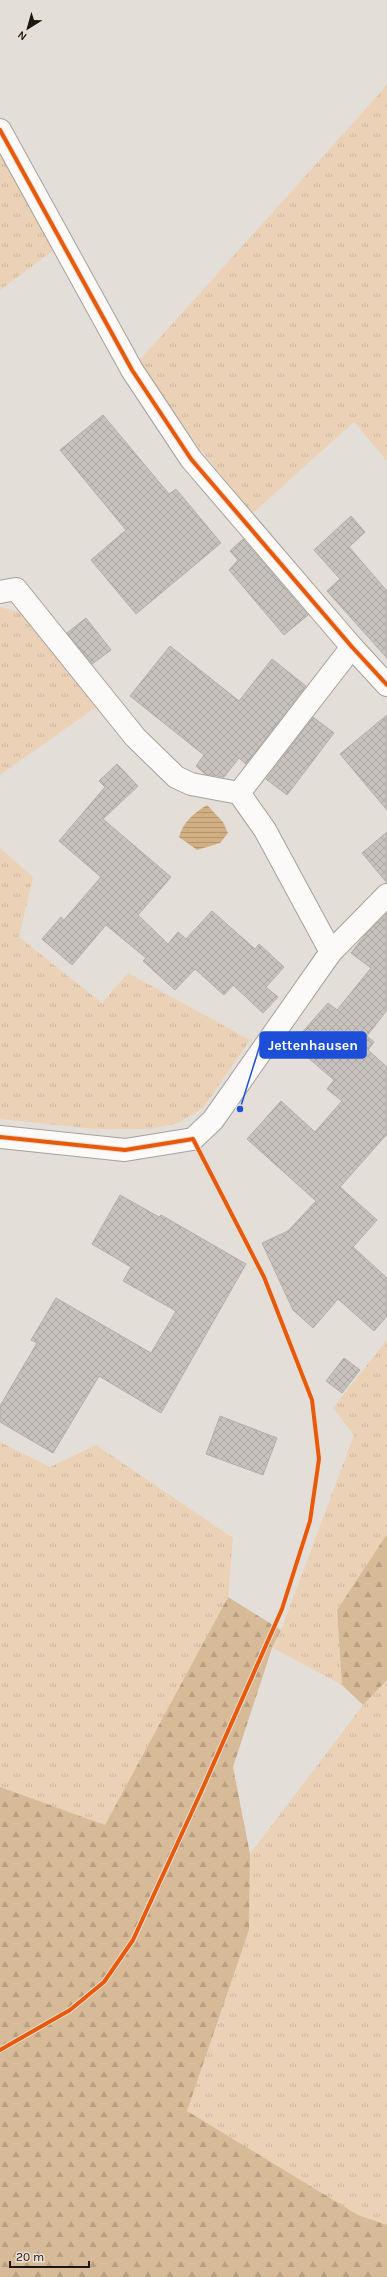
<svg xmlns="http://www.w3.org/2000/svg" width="387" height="2277" font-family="Karla,sans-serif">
<defs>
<pattern id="grass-tufts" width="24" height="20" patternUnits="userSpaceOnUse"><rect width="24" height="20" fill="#ebd2b6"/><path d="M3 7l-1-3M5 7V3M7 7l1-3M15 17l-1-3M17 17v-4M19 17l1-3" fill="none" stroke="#c9b49c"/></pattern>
<pattern id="forest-firs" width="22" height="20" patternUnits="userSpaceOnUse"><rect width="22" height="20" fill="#d7ba97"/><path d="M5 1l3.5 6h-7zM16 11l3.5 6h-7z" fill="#b89f81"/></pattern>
<pattern id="water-rules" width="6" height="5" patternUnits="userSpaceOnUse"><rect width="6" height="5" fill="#d2ae83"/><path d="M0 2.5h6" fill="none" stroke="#b49570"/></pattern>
<pattern id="building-cross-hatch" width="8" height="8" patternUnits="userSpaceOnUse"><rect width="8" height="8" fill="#c7c2bc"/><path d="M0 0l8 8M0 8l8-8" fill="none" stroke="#aaa6a1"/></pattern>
</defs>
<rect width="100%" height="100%" fill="#e4ded8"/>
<g fill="url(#grass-tufts)">
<path d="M387,85v376l-33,-39 -102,92 -51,-64 -63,-88z"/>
<path d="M0,154l55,95 -55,41z"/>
<path d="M0,607l23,6 76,92 -99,70z"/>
<path d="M0,848l33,29 -14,60 83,66 26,-30 122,67 -47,68 -25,15 -28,6h-55l-95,-10z"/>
<path d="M387,1340v194l-50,76 5,75 -69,-37 8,-18 73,-195 -21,-27z"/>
<path d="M0,1442l50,25 46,-22 137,93 -5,59 -123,228 -105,-38z"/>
<path d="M387,1680v545l-29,-10 -171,-104 62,-181 1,-76 113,-149z"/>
</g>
<g fill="url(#forest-firs)">
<path d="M387,1534v146l-24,25 -21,-20 -5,-75z"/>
<path d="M228,1597l53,33 -9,18 -39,119 17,87 -1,76 -62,181 171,104 29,10v52h-387v-490l105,38z"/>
</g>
<path fill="url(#water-rules)" d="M207,805l16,17 5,11 -8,10 -23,7 -18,-13c4,-15 15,-24 28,-32z"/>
<g fill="url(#building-cross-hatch)" stroke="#b3aea9">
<path d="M103,415l66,79 7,-5 45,54 -85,71 -45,-54 35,-30 -66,-80z"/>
<path d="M351,516l14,16 -16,15 38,44v67l-60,-67 13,-12 -26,-29z"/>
<path d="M243,539l65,76 -24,20 -55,-65 9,-10 -8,-9z"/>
<path d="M86,618l25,32 -19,14 -25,-31z"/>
<path d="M170,646l69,55 33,-42 34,27 -60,78 -7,-6 -15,19 -19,-3 -9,-8 8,-11 -74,-59z"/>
<path d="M387,715v95l-47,-56z"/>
<path d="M313,717l21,16 -47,62 -21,-16z"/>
<path d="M117,764l21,22 -35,33 68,58 -33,38 30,29 10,-12 8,7 26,-28 43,38 4,-5 25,23 -18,20 12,10 -15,16 -30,-28 -9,10 -29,-26 -20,21 -32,-29 3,-3 -40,-33 -34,40 -30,-26 19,-22 3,3 37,-43 -42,-36 46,-54 -6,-6z"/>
<path d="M387,832v51l-25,-30z"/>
<path d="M387,913v97l-20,26 7,6 -6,8 19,17v67l-47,53 37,33 -24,27 34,31v38l-13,15 -36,-32 -25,29 -20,-18 -31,-67 26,-12 28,-30 -69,-62 34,-38 34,31 27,-31 -15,-12 7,-9 -42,-36 36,-41 9,7 34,-42 -20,-15 14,-18z"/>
<path d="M120,1195l39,22 2,-2 85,49 -85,149 -62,-37 -46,77 -53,-31v-16l37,-63 -6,-3 25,-42 95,55 25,-42 -53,-30 8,-14 -39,-23z"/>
<path d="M344,1358l16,12 -18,23 -16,-12z"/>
<path d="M220,1416l57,22 -14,37 -57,-21z"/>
</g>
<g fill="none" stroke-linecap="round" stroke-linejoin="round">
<g stroke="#a5a19c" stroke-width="24">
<g id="street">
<path d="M0,130l132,240 59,89 161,188 35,38"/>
<path d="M0,592l16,-3 119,148 41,40 15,7 48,9 26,37 66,122"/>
<path d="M239,793l113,-146"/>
<path d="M0,1137l125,13 68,-11 20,-19 118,-168 56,-57"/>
</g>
</g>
<use href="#street" stroke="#fbfaf9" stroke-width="22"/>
<g stroke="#eadfd2" stroke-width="6">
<g id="cycleway">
<path d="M0,130l132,240 59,89 161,188 35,38"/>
<path d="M0,1137l125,13 68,-11 71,138 48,123 7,59 -9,62 -28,88 -81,183 -68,148 -29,42 -34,28 -70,40"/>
</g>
</g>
<use href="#cycleway" stroke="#e8590c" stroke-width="4"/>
</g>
<path fill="none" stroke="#1d4ed8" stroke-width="1.5" d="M240 1109L260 1045"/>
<circle fill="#1d4ed8" stroke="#eadfd2" stroke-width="1.5" cx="240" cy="1109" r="4"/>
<rect fill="#1d4ed8" stroke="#1d4ed8" stroke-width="1.5" x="260" y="1032" width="106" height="26" rx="4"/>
<g font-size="14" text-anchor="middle" font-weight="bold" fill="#fff">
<text x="313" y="1050">Jettenhausen</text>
</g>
<g transform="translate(28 28) rotate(217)" stroke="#eadfd2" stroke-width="3" paint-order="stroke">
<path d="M0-3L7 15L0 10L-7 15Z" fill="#1b1713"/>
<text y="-6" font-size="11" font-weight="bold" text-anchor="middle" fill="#1b1713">N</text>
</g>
<path d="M10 2261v6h79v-6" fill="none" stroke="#1b1713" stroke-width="2"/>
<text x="16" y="2261" font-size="12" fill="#1b1713" stroke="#eadfd2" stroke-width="3" paint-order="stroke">20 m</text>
</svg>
